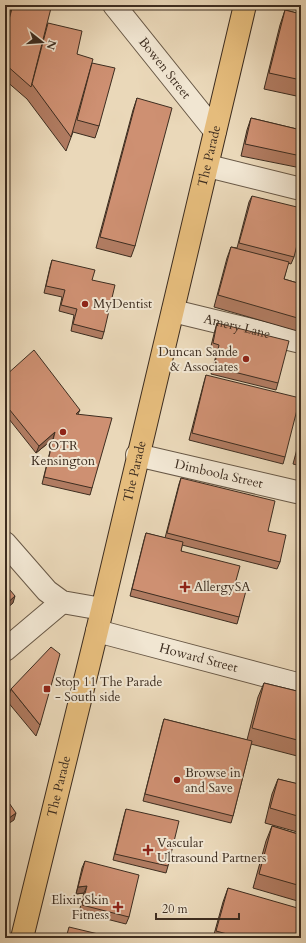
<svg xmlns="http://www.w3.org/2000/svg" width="306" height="943" font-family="Cardo,serif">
<rect width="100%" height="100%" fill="#ead8b9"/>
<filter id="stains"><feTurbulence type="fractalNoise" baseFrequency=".005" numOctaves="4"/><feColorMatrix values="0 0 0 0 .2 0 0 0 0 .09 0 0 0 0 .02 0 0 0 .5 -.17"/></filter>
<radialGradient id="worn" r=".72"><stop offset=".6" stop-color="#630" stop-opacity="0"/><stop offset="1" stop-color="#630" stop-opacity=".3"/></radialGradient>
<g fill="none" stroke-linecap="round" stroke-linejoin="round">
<g stroke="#685846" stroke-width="24">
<g id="minor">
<path id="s1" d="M114,5l101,126"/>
<path d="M208,166l93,23"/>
<path id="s2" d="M173,311l128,31"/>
<path id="s3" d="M137,455l164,38"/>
<path d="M5,543l42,48 15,11 40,7"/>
<path id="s4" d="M97,631l204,54"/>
<path d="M5,650l57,-48"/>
</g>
</g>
<g stroke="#3d2d20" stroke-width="24">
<g id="major">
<path id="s5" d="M22,938l75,-307 148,-626"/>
</g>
</g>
<use href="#minor" stroke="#f1e6d2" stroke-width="22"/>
<use href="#major" stroke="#e5bc7c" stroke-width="22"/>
</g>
<g fill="#b17c62" stroke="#3d2d20">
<path d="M12,5h31l4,22 30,27 14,11 8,61 -4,12 -22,-6 -7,19 -39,-52 -22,-19v-49z"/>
<path d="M285,10l16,4v83l-37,-8 16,-64z"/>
<path d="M137,98l-2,148 -4,11 -35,-9 37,-138z"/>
<path d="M251,118l50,12v38l-60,-12 6,-26z"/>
<path d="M252,196l42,61 -3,7 -3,-1 -4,16 17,5v48l-87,-25 13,-49 4,-11 6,1 12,-46z"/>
<path d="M52,260l40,20 12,52 -2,7 -31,-8 3,-16 -15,-4 3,-14 -18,-4 6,-26z"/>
<path d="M217,323l61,60 -2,7 -65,-16 6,-22 -7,-2 5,-20z"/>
<path d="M206,375l79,82 -2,7 -94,-24 15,-58z"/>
<path d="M5,376l75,34 -2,4 14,74 -2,7 -48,-11 11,-45 -17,14 -31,-39z"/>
<path d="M301,434v32l-8,-2z"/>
<path d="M181,478l87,53 12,31 -3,7 -95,-24 -1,6 54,33 4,33 -2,7 -107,-28 14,-56 2,-7 19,5 14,-54z"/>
<path d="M264,683l37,9v65l-50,-13 -18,72 -2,7 -88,-22 19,-75 2,-7 83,21 11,-43z"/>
<path d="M11,689l29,36 -4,11 -29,-35z"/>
<path d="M301,773v60l-36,-10 7,-29 6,-15 19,5z"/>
<path d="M126,809l42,57 -2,7 -53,-13 11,-44z"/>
<path d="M272,826l29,9v67l-48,-14 13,-47z"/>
<path d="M85,861l44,56 -3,7 -47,-12 5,-19 -8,1 6,-26z"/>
<path d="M228,888l73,50h-88l10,-36z"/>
</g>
<g fill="#906550" stroke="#3d2d20">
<path d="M55,432l-2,7 -17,14 3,-7z"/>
<path d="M15,596l-2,7 -8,7v-5z"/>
<path d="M16,813l-2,7 -9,6v-5z"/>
<path d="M87,886l-3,7 -8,1 2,-7z"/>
</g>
<g fill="#ce9072" stroke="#3d2d20">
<path d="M13,5h30l8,3 -20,79 -26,-23v-30z"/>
<path d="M285,10l16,4v66l-32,-7z"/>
<path d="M48,23l34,8 -5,23 16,5 -22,78 -39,-53z"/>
<path d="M92,63l23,5 -16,58 -22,-6z"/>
<path d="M137,98l35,10 -37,138 -35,-9z"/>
<path d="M251,118l50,12v26l-56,-12z"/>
<path d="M252,196l49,12v21l-7,28 -55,-14z"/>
<path d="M231,247l58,15 -5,17 17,5v35l-83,-24z"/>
<path d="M52,260l43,10 -3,10 23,5 -11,47 -31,-8 4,-15 -16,-4 4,-15 -19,-4z"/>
<path d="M217,323l72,18 -11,42 -64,-16 5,-22 -6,-2z"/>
<path d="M34,350l46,60 -4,4 36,4 -20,70 -48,-11 11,-45 -16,14 -34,-42v-28z"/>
<path d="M206,375l94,23 -15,59 -93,-24z"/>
<path d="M301,437v21l-5,-1z"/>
<path d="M181,478l94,23 -7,30 18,4 -6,27 -113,-29z"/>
<path d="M146,533l37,9 -2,9 59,15 -5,18 12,3 -8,30 -107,-28z"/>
<path d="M5,584l10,12 -10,9z"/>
<path d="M51,647l9,7 -20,71 -29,-36z"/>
<path d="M264,683l37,9v49l-49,-13z"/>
<path d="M164,719l88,22 -19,75 -88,-22z"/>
<path d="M301,776v41l-31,-9 8,-29 21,5z"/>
<path d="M5,797l11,16 -11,8z"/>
<path d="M126,809l53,12 -11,45 -53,-12z"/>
<path d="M272,826l29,9v51l-42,-12z"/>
<path d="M85,861l54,14 -10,42 -47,-12 5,-19 -9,1z"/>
<path d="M228,888l73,21v29h-59l-26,-7z"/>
<path d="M69,927l46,11h-49z"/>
</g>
<g fill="#8f2418" stroke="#f1e6d2" stroke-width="1.5">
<circle cx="85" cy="304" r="4"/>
<circle cx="246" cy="359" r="4"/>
<circle cx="63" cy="432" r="4"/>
<path d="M183 581h4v4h4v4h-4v4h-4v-4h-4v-4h4z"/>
<rect x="43" y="685" width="8" height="8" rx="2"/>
<circle cx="177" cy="780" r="4"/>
<path d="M146 844h4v4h4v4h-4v4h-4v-4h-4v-4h4z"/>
<path d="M116 901h4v4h4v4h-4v4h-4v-4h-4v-4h4z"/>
</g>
<g text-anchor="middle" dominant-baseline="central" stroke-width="4" stroke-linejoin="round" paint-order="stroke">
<g font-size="13" fill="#3d2d20" stroke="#f1e6d2">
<text stroke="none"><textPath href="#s1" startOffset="81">Bowen Street</textPath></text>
<text stroke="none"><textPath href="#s5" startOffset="804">The Parade</textPath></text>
<text stroke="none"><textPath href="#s2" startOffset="66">Amery Lane</textPath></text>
<text stroke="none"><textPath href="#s5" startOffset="480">The Parade</textPath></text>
<text stroke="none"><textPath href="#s3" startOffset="84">Dimboola Street</textPath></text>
<text stroke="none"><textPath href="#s4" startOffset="105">Howard Street</textPath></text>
<text stroke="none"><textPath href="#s5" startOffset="156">The Parade</textPath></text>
</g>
<g font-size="13" fill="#3d2d20" stroke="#f1e6d2" text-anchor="start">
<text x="93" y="304">MyDentist</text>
<text x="238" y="352" text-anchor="end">Duncan Sande<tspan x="238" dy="15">&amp; Associates</tspan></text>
<text x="63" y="446" text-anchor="middle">OTR<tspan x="63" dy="15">Kensington</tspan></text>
<text x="194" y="587">AllergySA</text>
<text x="55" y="682">Stop 11 The Parade<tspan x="55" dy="15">- South side</tspan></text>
<text x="185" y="773">Browse in<tspan x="185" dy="15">and Save</tspan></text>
<text x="157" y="843">Vascular<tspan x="157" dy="15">Ultrasound Partners</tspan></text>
<text x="109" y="900" text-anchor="end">Elixir Skin<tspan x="109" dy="15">Fitness</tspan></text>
</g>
</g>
<rect width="306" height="943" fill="none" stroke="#ead8b9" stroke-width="20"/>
<rect x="6" y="6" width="294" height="931" fill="none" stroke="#3d2d20" stroke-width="2"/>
<rect x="10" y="10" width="286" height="923" fill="none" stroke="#3d2d20"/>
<g transform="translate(42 42) rotate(107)" stroke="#f1e6d2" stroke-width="3" paint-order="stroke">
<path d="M0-3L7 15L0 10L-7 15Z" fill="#3d2d20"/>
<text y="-6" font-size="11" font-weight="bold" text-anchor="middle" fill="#3d2d20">N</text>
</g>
<path d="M156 913v6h83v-6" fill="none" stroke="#3d2d20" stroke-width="2"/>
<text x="162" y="913" font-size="12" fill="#3d2d20" stroke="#f1e6d2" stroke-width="3" paint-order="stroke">20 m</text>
<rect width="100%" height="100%" filter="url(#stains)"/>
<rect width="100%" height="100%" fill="url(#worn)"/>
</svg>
